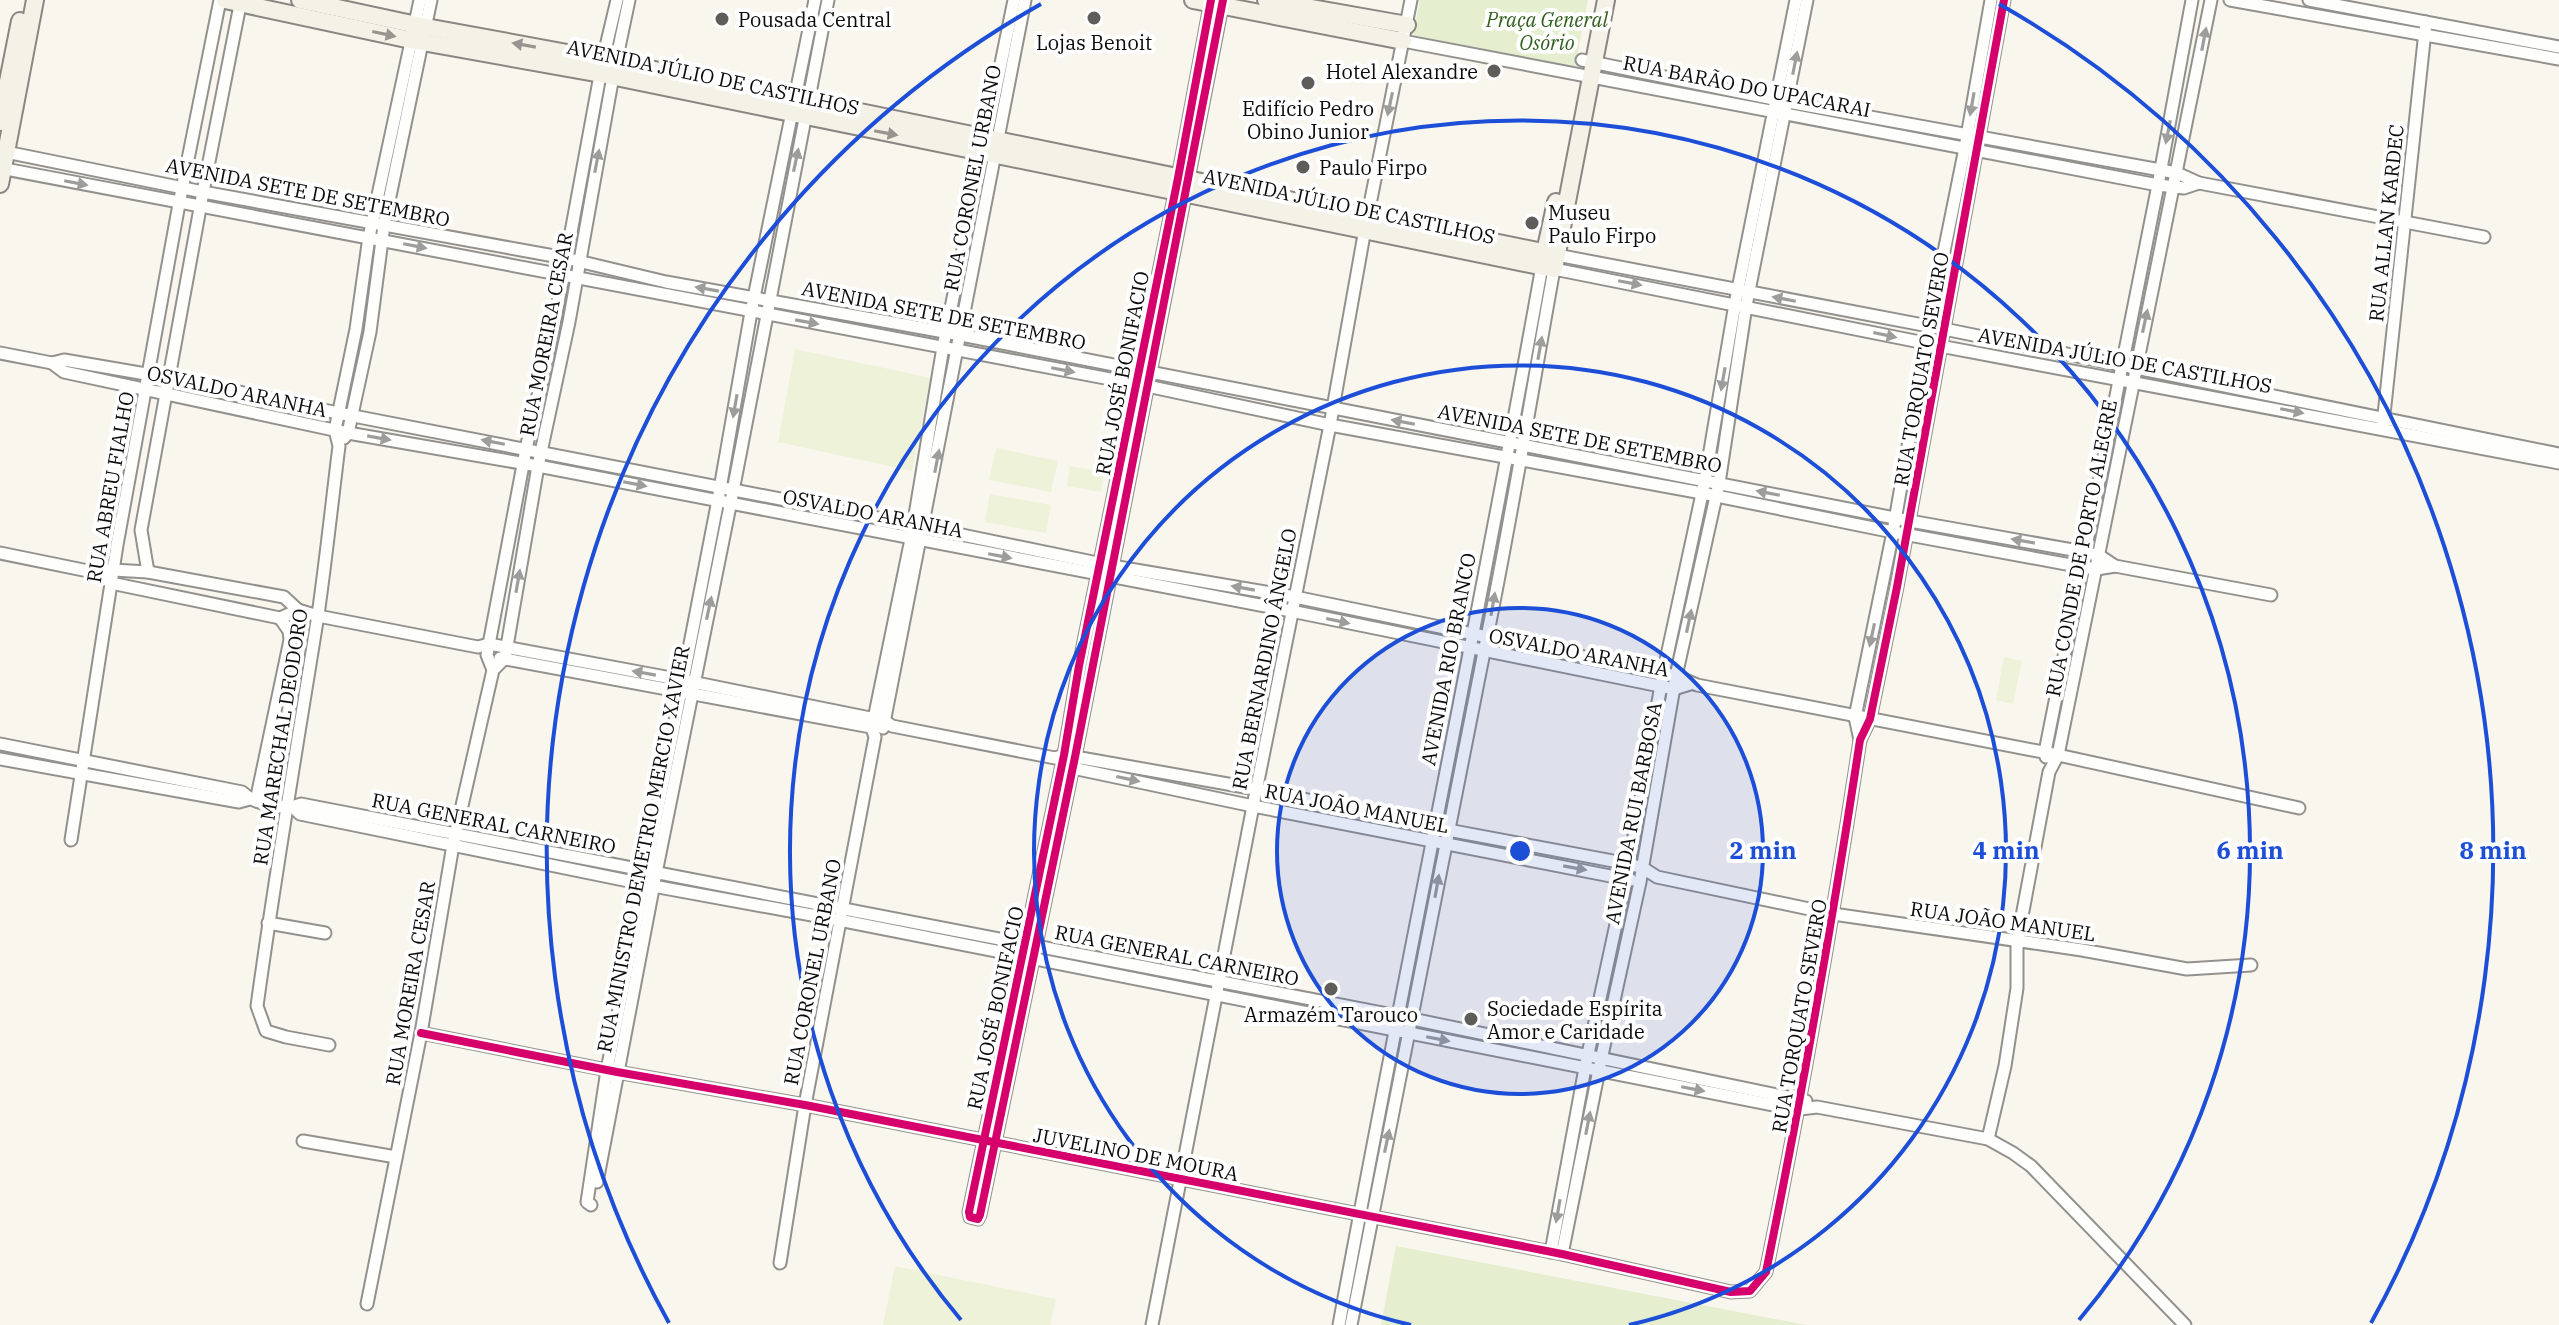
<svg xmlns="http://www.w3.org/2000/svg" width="2559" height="1325" font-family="'IBM Plex Serif',serif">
<rect width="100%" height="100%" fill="#f9f6ee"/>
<g fill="#e5eecf">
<path d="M1420,0h168l-13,67 -162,-31z"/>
<path d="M1396,1246l410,79h-425z"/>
</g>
<g fill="#eef2d8">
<path d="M795,349l136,29 -19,93 -134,-29z"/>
<path d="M996,448l62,13 -7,31 -62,-12z"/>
<path d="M1070,466l34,6 -3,20 -34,-6z"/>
<path d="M990,494l61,11 -5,28 -61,-11z"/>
<path d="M2004,657l18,4 -9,43 -17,-4z"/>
<path d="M895,1266l161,33 -6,26h-167z"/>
</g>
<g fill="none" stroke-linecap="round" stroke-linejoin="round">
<g stroke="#92918d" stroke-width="15">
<g id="street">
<path d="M1211,0l-33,178 -99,488 -15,89 -95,457 1,5 8,2 2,-4 95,-458 148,-756"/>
<path d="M2230,0l329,59"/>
<path d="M2309,0l250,47"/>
<path d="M1403,41l755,144 26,3 15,-5"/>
<path d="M1582,60l206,42 389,71 22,10 285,54"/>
<path d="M1,151l202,41 362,66 101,24 295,53 949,186 174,31 16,4 15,10"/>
<path d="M0,168l1147,218 183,39 372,68 191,39 189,35 15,2 18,-3 156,29"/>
<path d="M1557,255l387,74 615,125"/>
<path d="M0,353l52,10 12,-3 123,21 151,32 576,112 198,41 183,31 381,79 21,9 361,70 241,53"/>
<path d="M52,363l12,9 284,61 190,33 753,145 369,75 14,3 16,-5"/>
<path d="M2383,424l43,-402"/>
<path d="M344,438l4,-5 22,-101 14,-107 47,-225"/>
<path d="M0,553l93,19 20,-2 35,2 136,25 14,13 20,6 160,31 11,-3 193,36 203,41 7,5 163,32 9,-3 192,34 192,41 181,34 14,4 14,9 176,37 249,36 105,19 64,-4"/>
<path d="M148,572l-7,-42 62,-338 38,-192"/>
<path d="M105,579l6,4 169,35 18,-8"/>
<path d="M500,658l376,70"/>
<path d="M493,670l-6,-15 39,-206 29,-130 48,-260 14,-59"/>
<path d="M883,728l142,-728"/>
<path d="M1860,740l-5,-23 38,-185 36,-206 36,-178 26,-148"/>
<path d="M0,744l242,48c12,12 44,19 59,12l1097,212 408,85"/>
<path d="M2046,757l-1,-5 113,-567 34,-185"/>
<path d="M0,759l239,43 11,-3"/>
<path d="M1068,767l185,39 378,74"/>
<path d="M256,801l34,-161 -1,-9 -9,-13"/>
<path d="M293,807l7,7 353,72 186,34 944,187 17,2 17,-2 171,32 25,14 18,13 154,159"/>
<path d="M71,840l46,-295 62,-341 41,-204"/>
<path d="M268,923l57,10"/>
<path d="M421,1033l196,39 188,33 757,149 169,38 19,-1 16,-19c36,-177 67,-354 94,-532l10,-21 27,-132 107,-587"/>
<path d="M329,1045l-43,-8 -20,-6 -9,-25c18,-131 40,-261 61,-391 8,-56 14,-113 21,-169l-4,-16 21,-101 13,-92 51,-237"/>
<path d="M1988,1139l17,-73 12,-78v-45l32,-171 9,-17 153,-755"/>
<path d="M303,1141l93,16"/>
<path d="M597,1182l59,-309 77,-382 95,-491"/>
<path d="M591,1205l-4,-3 20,-132 111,-570 33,-188 64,-312"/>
<path d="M1551,1252l34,-184 44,-204 34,-190 42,-194 30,-176 61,-304"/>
<path d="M1562,1254l39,-194 39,-178 36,-206 43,-193 27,-177 61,-306"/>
<path d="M780,1263l25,-158 70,-368 -3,-9 2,-9 37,-180 32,-192 71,-347"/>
<path d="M367,1304l54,-271 32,-188 40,-175 12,-12 33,-192 31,-144 44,-246 16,-76"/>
<path d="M1152,1325l101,-519 77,-381 35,-196 46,-229"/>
<path d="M1339,1325c65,-353 140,-705 203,-1059"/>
<path d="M1351,1325c44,-229 91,-458 136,-688 25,-122 45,-246 67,-368l386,77 619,117"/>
</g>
</g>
<g stroke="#898784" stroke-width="20">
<g id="secondary">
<path d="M225,0l186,40 190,34 953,195 52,-269"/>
<path d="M300,0l126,27 190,35 941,193"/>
<path d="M1193,0l210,41"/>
<path d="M1266,0l141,25"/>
<path d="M0,122l20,-101"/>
<path d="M0,184l35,-184"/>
<path d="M1543,261l13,-59"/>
</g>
</g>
<use href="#street" stroke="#fefefc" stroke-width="11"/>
<use href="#secondary" stroke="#f4f1e7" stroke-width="16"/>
<g stroke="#fff" stroke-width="13">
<g id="cycleway">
<path d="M1211,0l-33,178 -99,488 -15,89 -95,457 1,5 8,2 2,-4 95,-458 148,-757"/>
<path d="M421,1033l196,39 188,33 757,149 169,38 19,-1 16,-19c36,-177 67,-354 94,-532l10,-21 27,-132 107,-587"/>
</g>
</g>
<use href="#cycleway" stroke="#d6006c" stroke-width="8"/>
</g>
<defs><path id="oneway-solid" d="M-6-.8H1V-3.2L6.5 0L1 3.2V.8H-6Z" transform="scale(2)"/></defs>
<g fill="#97958f">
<use href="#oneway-solid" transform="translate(384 34) rotate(12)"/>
<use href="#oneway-solid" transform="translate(524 45) rotate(-170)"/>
<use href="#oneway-solid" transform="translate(886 133) rotate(11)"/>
</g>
<g fill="#9d9d9c">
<use href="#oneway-solid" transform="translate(2204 39) rotate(-79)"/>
<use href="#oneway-solid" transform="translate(1795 63) rotate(-79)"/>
<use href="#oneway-solid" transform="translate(1390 104) rotate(102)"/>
<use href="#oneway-solid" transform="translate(1972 104) rotate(100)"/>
<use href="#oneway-solid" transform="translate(2168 132) rotate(101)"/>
<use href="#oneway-solid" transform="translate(796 160) rotate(-78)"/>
<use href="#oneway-solid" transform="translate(597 161) rotate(-79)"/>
<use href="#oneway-solid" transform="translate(76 183) rotate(11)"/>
<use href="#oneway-solid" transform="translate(415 246) rotate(11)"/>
<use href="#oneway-solid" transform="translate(1630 283) rotate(11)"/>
<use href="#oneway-solid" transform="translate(707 289) rotate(-170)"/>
<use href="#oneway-solid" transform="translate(1784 299) rotate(-169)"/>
<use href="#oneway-solid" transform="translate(2145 321) rotate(-78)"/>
<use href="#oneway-solid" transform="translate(807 322) rotate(10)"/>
<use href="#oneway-solid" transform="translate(1885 335) rotate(12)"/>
<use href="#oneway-solid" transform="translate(1540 348) rotate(-80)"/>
<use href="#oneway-solid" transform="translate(1063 370) rotate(11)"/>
<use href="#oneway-solid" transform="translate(1723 379) rotate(100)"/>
<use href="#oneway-solid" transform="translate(735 406) rotate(100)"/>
<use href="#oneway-solid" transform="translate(2292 411) rotate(11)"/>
<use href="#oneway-solid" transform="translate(1403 422) rotate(-169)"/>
<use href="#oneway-solid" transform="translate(379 438) rotate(10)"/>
<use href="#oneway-solid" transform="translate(493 442) rotate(-169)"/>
<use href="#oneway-solid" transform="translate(937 461) rotate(-79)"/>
<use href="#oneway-solid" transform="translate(635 484) rotate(11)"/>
<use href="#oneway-solid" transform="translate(1768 493) rotate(-169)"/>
<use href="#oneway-solid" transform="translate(2023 541) rotate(-170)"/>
<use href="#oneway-solid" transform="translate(1000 556) rotate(11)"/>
<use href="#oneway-solid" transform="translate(518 581) rotate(-80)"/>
<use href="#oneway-solid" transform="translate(1243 588) rotate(-170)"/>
<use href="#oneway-solid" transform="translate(1493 604) rotate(-80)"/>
<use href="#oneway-solid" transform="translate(709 608) rotate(-78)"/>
<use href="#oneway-solid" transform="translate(1338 621) rotate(12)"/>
<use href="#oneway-solid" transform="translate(1689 621) rotate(-78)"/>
<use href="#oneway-solid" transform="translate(1872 635) rotate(102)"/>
<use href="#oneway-solid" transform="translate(644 673) rotate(-170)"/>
<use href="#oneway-solid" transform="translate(1128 779) rotate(12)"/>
<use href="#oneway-solid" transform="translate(1575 868) rotate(10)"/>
<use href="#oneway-solid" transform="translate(1437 886) rotate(-80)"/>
<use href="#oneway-solid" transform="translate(1438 1039) rotate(11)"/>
<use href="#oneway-solid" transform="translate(1693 1089) rotate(11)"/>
<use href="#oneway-solid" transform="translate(1588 1123) rotate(-79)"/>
<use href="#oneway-solid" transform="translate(1387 1141) rotate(-78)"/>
<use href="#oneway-solid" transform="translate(1558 1211) rotate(100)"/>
</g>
<circle cx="1520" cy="851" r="243" fill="#1d4ed8" fill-opacity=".12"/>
<g fill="none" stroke="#1d4ed8" stroke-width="4">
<circle cx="1520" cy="851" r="243"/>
<path d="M1411 1325A486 486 0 1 1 1629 1325"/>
<path d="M961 1320A730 730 0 1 1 2079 1320"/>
<path d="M669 1323A973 973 0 0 1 1041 4M1999 4A973 973 0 0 1 2371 1323"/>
</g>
<g fill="#5e5d5a" stroke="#fff" stroke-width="3">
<circle cx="1094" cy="18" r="8"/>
<circle cx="722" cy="19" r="8"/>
<circle cx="1494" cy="71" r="8"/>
<circle cx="1308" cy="83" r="8"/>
<circle cx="1303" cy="167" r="8"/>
<circle cx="1532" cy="223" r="8"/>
<circle cx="1331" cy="989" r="8"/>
<circle cx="1471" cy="1019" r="8"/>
</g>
<g text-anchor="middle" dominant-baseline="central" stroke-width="8" stroke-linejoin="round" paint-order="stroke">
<g font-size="20" fill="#0b0b0b" stroke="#fff" text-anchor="start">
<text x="738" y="19">Pousada Central</text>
<text x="1094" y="42" text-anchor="middle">Lojas Benoit</text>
<text x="1478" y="71" text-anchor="end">Hotel Alexandre</text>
<text x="1308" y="108" text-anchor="middle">Edifício Pedro<tspan x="1308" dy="23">Obino Junior</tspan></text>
<text x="1319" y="167">Paulo Firpo</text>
<text x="1548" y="212">Museu<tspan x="1548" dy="23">Paulo Firpo</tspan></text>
<text x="1487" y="1008">Sociedade Espírita<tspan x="1487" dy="23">Amor e Caridade</tspan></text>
<text x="1331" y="1014" text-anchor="middle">Armazém Tarouco</text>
</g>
<g font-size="20" font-style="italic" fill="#33601e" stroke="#fff">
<text x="1547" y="19">Praça General<tspan x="1547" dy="23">Osório</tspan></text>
</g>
<g font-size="20" fill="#0b0b0b" stroke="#fff">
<text transform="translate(713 77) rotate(12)">AVENIDA JÚLIO DE CASTILHOS</text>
<text transform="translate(1747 86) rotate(11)">RUA BARÃO DO UPACARAI</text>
<text transform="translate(972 178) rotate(-79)">RUA CORONEL URBANO</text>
<text transform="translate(308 192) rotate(11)">AVENIDA SETE DE SETEMBRO</text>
<text transform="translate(1349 206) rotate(12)">AVENIDA JÚLIO DE CASTILHOS</text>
<text transform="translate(2386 223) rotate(-84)">RUA ALLAN KARDEC</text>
<text transform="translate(944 315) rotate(11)">AVENIDA SETE DE SETEMBRO</text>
<text transform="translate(546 334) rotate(-79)">RUA MOREIRA CESAR</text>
<text transform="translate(2125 360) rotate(10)">AVENIDA JÚLIO DE CASTILHOS</text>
<text transform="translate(1921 369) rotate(-80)">RUA TORQUATO SEVERO</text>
<text transform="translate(1122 373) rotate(-79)">RUA JOSÉ BONIFACIO</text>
<text transform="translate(237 391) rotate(12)">OSVALDO ARANHA</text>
<text transform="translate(1580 438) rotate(11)">AVENIDA SETE DE SETEMBRO</text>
<text transform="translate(110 487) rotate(-80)">RUA ABREU FIALHO</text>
<text transform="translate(873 513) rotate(11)">OSVALDO ARANHA</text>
<text transform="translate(2081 548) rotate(-79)">RUA CONDE DE PORTO ALEGRE</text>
<text transform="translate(1579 652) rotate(11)">OSVALDO ARANHA</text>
<text transform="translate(1264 659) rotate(-79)">RUA BERNARDINO ÂNGELO</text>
<text transform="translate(1448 659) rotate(-79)">AVENIDA RIO BRANCO</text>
<text transform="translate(280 737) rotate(-81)">RUA MARECHAL DEODORO</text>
<text transform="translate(1357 808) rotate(11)">RUA JOÃO MANUEL</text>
<text transform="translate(1633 813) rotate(-79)">AVENIDA RUI BARBOSA</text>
<text transform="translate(494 823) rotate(11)">RUA GENERAL CARNEIRO</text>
<text transform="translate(643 849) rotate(-79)">RUA MINISTRO DEMETRIO MERCIO XAVIER</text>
<text transform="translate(2003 921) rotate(8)">RUA JOÃO MANUEL</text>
<text transform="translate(1177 955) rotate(11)">RUA GENERAL CARNEIRO</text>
<text transform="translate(812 972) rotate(-79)">RUA CORONEL URBANO</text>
<text transform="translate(410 983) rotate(-80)">RUA MOREIRA CESAR</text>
<text transform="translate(995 1008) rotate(-78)">RUA JOSÉ BONIFACIO</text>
<text transform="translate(1799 1016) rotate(-80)">RUA TORQUATO SEVERO</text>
<text transform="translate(1136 1154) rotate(11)">JUVELINO DE MOURA</text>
</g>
</g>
<circle cx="1520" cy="851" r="12" fill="#1d4ed8" stroke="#fff" stroke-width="4"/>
<g font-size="24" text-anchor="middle" font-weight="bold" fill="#1d4ed8" stroke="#fff" stroke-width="8" stroke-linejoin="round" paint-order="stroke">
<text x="1763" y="859">2 min</text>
<text x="2006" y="859">4 min</text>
<text x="2250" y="859">6 min</text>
<text x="2493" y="859">8 min</text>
</g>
</svg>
